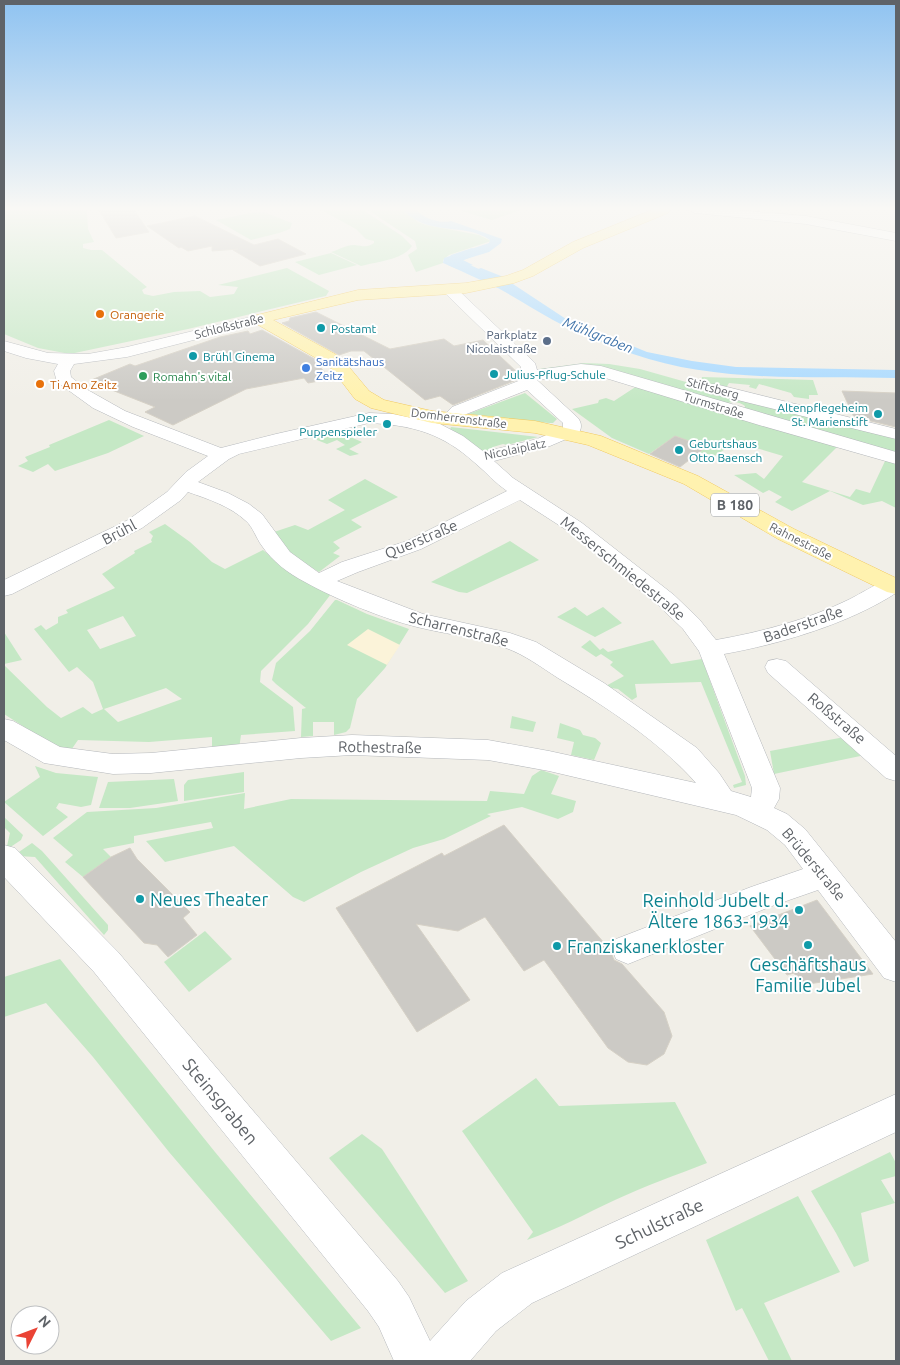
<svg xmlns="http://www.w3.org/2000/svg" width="900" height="1365" font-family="Ubuntu,sans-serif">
<rect width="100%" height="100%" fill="#f1efe8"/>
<g fill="#c5e8c5" fill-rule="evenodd">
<path d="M9,210h78l1,19 6,13 -11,2v4l8,2h11l45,37 -5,3 2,4 9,2 21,-4 26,-1 10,6 24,-3 4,-7 -20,-2 69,-17 42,23 -3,5 -5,1 -133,32 -118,25 -32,-6 -34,-14v-122z"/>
<path d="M321,210h42l39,26 10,10c-9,14 -37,16 -51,20l-30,-14c7,-2 17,-8 24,-7 8,1 12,3 19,-2v-2l-8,-2 -10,-10z"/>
<path d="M368,210h35l15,12 8,3 53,10 12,6 -42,14 -6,5v3l-27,9 -8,-17 9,-6 -2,-8z"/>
<path d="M463,210h58l-29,10 -30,-9z"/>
<path d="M263,212l29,11 -2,6 -11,4 -28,7 -35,-20 35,-7z"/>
<path d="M331,253l26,12 -38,10 -24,-13z"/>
<path d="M584,363l25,1 31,5 160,45 96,22v20l-152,-45 1,-5c-6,-4 -14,-6 -20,-1l-114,-34 -72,-2z"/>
<path d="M702,377l111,3 5,15h-9v4l-15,-2 -3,-4 -32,-9 -3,5 -7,-2 1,-2 -21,-2 -3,5 -25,-7z"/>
<path d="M640,384l199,61 -37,37 48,15 6,-8 14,4 16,-34 10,2v47l-14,-7 -19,4 -33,-14 -38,20 -17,-9 7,-5 -13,-7 -6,3 -29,-18 22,-2 8,6 19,-23 -47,-14 -26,17 -11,-6 7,-6 -31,-11 -26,18 -37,-16 -40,-29 26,-6 1,-3 7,-2 8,3z"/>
<path d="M525,393l32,26 -4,4h-4l-81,-9z"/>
<path d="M109,420l35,16 -36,17 -53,18 -7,-7 -15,8 -15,-6 10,-5 -3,-4 25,-10 -1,-2z"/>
<path d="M451,427l87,10 -31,8 -4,-1 -10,3 -1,4 -8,1 -34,-23z"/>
<path d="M334,430l28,12 -13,7 10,5 -9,2 -14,-7 9,-4 -8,-5 -10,4 -20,-8z"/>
<path d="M365,479l33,18 -47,23 11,7 -29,15 7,6 -7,5 7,3 -21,16 -24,-14 -24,-25 24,-8 13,5 37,-20 -17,-10z"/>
<path d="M165,524l25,18 22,20 13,7 38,-19 27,23 41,21 -23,30 -47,47 -1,11 33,25 2,24 -54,4 -2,14 -27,2v-14l-63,5 -71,-2 -9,13 -26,-14 -39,-25v-49l43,42 14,11 22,-11 9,7 11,-5 -10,-27 -16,-15 -8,5 -35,-43 7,-4 5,5 12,-7v-6l10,-4 -2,-3 49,-22 -13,-14 33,-21 -1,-2 18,-9 -1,-2 2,-4 -4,-4zM123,616l13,20 -36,13 -13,-19zM166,688l16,11 -64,23 -14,-13z"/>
<path d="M510,541l29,19 -72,33 -8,-1 -28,-10z"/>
<path d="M335,600h2l30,14 42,15 -24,39 -28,31 -7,29 -4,4 -12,3v-13h-21v14l-12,1 1,-28 4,-1 -30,-24 -4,-4 4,-17 34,-32z"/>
<path d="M575,607l12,9 16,-9 19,16 -27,14 -38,-20z"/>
<path d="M4,632l18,28 -18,4z"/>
<path d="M590,640l10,10 3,-2 5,4 45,-12 18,24 31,-5 43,117 1,9 -12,3 -1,-3 9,-3 -41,-100 -66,2 2,13 -5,3 -14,-11 -14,-2 20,-11 -14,-11 3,-3 -12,-8 -5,3 -15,-10z"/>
<path d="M512,716l24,6 -3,10 -23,-4z"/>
<path d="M560,723l20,7 3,5 12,3 6,5 -7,17 -23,-5 3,-13 -17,-4z"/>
<path d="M850,736l20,18 -96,20 -4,-23z"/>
<path d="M35,766l21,7 42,4 -7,28 -10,2 -22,-4 -3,5 12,9 -25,19 -39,-34 36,-25z"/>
<path d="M541,770l18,6 -8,18 25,7 -3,11 -15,7 -36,-12 -35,7 4,2 -47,23 -31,9 -52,24 -57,30 -11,-5 -59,-51 -69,16 -19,-21 67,-13 -2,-6 -77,14v7l-31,6 8,8 -28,20 -18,-15 8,-7 -20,-17 34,-26 69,-4 89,-15 -1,16 47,-10 196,2 3,-10 34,3 8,-18z"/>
<path d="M244,772v20l-60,9v-16l4,-5z"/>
<path d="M174,779l4,22 -48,7h-31l9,-26z"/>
<path d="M4,817l19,18 -2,5 -12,8 -2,-2 3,-13 -6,-6z"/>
<path d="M32,843l10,8 66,74v5l-4,5 -69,-78 -17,-1 -2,-2z"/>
<path d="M205,931l27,28 -43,33 -25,-30z"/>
<path d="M60,959l155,193 146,176 -30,13 -162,-189 -76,-95 -47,-54 -42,14v-40z"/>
<path d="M536,1078l23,28 116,-4 32,61c-31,12 -62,23 -92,37 -30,14 -57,29 -88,40l6,-8 -71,-101z"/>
<path d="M362,1134l20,15 86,132 -23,12 -116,-135z"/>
<path d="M890,1152l6,11v13l-15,4 14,23 -34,10 8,48 -15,6 -18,-34 -25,-42z"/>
<path d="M798,1196l42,76 -76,31 28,58h-23l-27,-53 -6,3 -30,-71z"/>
</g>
<path fill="#fbf3d9" d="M368,629l32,16 -13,20 -40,-20z"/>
<g fill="#aadaff">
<path d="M417,210c7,9 24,14 34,11l51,18 -1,4 -12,9 -26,8 10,5 -16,4 -14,-6 1,-5 45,-15 1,-3c-26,-18 -60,-3 -86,-29z"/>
<path d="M481,268l20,8 65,43 81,33 45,9 44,6 160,3v8c-87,-2 -180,5 -263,-24 -26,-10 -55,-20 -80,-34 -29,-16 -56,-35 -87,-47z"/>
</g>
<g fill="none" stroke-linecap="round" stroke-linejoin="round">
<path fill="#aadaff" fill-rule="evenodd" d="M472,248l6,4 -2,3 -15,6 47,21 2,3 -2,3h-10l-50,-23 -1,-3 4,-7z"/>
</g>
<g fill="#cccac5" stroke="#d6d1c6">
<path d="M99,210h35l15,22 -33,6z"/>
<path d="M195,216l59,29 24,-6 28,15 -46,12 -27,-16 5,-1 -26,2v-5l-24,5 -7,-4 -2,1 -32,-22z"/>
<path d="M316,312l74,37 54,-10 10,7 29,-6 36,34v5l-66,26 -13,-9 -15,4 -61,-49h-13l-12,4 -57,-32 7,-2 1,-3z"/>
<path d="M262,330l58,32 -3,1 13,16 -22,4 -4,-5 -58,11 -73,36 -28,-13 10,-5 -66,-26 41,-17 5,2 85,-29 28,-6 2,3z"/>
<path d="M842,391l54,2v34l-42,-10z"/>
<path d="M675,436l31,11 -26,20 -30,-13z"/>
<path d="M504,825l106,125 4,10 8,4 42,48 8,24 -8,18 -17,11 -19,-3 -20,-14 -64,-88 -20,11 -39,-54 -27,14 -42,-7 54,76 -53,32 -81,-124 106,-55 2,3z"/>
<path d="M130,848l7,11 53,53 -7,6 14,17 -29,22 -11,-12 -13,-2 -61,-66 28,-20z"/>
<path d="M817,900l56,74 -71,11 -8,-12 -7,2 -37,-49z"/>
</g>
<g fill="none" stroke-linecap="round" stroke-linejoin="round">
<g stroke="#b5b8bc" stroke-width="1">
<g id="minor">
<path d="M689,210h47l70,6 90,17v8l-90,-17 -111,-11z"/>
<path d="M450,286l5,1 80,76 2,7 44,-6 20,2 295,86v12l-137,-39 -160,-49 -18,-2 -44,6 41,38c4,5 4,11 0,16l-28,12 -56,15 19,17 69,45 92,72 25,24 17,21c45,-8 91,-20 132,-40 11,-5 38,-23 48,-21v14c-48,31 -116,51 -172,61l56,134 -1,11 -5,9 13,6 18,15 91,113v40l-12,-4 -66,-88 -46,16 -144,58 -12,-5 -4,-10 4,-10 135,-52 52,-18 -18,-24 -18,-15 -31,-15 -187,-44 -61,-11 -136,-5 -51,3 -150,15 -38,1 -69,-11 -40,-23v-21l9,2 47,26 53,7 38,-1 150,-15 51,-3 136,5 61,11 147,32c-37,-42 -90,-76 -138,-105 -17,-11 -33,-23 -52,-30 -28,-10 -60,-14 -89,-21 -33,-8 -82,-28 -112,-45 -16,-8 -33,-21 -43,-36 -6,-8 -9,-19 -16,-25 -16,-15 -38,-22 -58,-29l-7,8 -39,28 -130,66 -8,2v-16l124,-60 39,-28 19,-20 22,-16 -75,-29 -40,-19 -36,-26 -3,-11 4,-7 -32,-6 -22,-7v-10l44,12 40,1 39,-7 132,-32 5,1 2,3 -2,3 -137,35 -53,7 -4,7 1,6 15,12 39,22 96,37 55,-14 93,-21 24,1 47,10 23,12 21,16 53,-13 26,-11v-5l-36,-33 -63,25 -8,8 -6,1 -6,-1 -3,-4 11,-12 69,-27v-13l-76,-74 -2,-3zM369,423c43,2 73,10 106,40 11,9 20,20 32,28l-100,50 -65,21 -23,11 -29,-21 -28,-38 -13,-10 -21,-11 -30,-11 31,-23 10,-5zM520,500l48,31 90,74 25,24 16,22 53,137 -1,9 -20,-6 -12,-18 -22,-25 -93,-65 -68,-41 -26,-9 -87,-19 -86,-33 21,-9 63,-23z"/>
<path d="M715,384l181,45v10l-187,-46 -2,-4 2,-4z"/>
<path d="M777,659l9,2 110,95v25l-10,-3 -118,-105 -3,-6 3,-6z"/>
<path d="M4,845l11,3 103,104 280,329 11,16 21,44 36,-40 36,-28 394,-179v38l-364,171 -36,28 -26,30h-76l-15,-34 -11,-16 -274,-339 -90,-95z"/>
</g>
</g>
<g stroke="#f2c960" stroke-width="1">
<path id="major" d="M652,210h18l-2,3 -85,35 -50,28 -19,7 -48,10 -108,7 -85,20 62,34 9,7 25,30 15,9 48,11 103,10 66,15 97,40 96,53 102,49v16l-9,-2 -109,-53 -94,-55 -96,-39 -53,-12 -103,-10 -61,-15 -16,-9 -23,-30 -9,-7 -70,-40 -2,-3 2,-3 105,-26 108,-7 40,-7 17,-6 50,-28z"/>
</g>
<use href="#minor" fill="#fff" fill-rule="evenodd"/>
<use href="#major" fill="#fff2af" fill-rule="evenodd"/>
</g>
<linearGradient id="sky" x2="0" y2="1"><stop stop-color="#8fc3f1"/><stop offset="0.52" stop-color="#f9f8f5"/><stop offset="1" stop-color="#f9f8f5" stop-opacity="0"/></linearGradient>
<rect width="900" height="401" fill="url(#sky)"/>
<g fill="#e8710a" stroke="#fff" stroke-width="2">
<circle cx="100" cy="314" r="5"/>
<circle cx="40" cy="384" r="5"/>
</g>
<g fill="#0f9aa8" stroke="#fff" stroke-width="2">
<circle cx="321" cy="328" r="5"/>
<circle cx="193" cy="356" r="5"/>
<circle cx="494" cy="374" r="5"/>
<circle cx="878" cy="414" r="5"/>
<circle cx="387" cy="424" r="5"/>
<circle cx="679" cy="450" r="5"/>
<circle cx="140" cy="899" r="5"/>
<circle cx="799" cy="910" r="5"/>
<circle cx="808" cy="945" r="5"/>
<circle cx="557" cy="946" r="5"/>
</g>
<circle fill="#5c6f8a" stroke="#fff" stroke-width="2" cx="547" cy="341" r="5"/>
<circle fill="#3f7fe0" stroke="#fff" stroke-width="2" cx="306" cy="368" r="5"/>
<circle fill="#2e9e5b" stroke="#fff" stroke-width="2" cx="143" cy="376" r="5"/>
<g text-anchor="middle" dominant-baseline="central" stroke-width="4" stroke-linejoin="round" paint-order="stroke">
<g font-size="12" fill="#c56008" stroke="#fff" text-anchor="start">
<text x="110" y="314">Orangerie</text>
<text x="50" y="384">Ti Amo Zeitz</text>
</g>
<g font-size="12" fill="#5f6368" stroke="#fff">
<text transform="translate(229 326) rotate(-14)">Schloßstraße</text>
<text transform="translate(713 388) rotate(15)">Stiftsberg</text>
<text transform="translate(714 405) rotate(17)">Turmstraße</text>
<text transform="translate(459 418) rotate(7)">Domherrenstraße</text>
<text transform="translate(515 449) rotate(-12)">Nicolaiplatz</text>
<text transform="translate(801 541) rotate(27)">Rahnestraße</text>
</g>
<g font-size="12" fill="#0d838f" stroke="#fff" text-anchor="start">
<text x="331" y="328">Postamt</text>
<text x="203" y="356">Brühl Cinema</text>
<text x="504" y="374">Julius-Pflug-Schule</text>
<text x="868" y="407" text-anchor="end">Altenpflegeheim<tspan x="868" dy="14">St. Marienstift</tspan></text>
<text x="377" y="417" text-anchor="end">Der<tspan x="377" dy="14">Puppenspieler</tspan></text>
<text x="689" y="443">Geburtshaus<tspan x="689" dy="14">Otto Baensch</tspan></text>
</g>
<g font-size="12" fill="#4e5e75" stroke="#fff" text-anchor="end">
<text x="537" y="334">Parkplatz<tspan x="537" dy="14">Nicolaistraße</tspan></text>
</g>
<g font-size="12" fill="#366cbe" stroke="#fff" text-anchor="start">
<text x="316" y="361">Sanitätshaus<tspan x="316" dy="14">Zeitz</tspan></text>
</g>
<g font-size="12" fill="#27864d" stroke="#fff" text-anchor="start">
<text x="153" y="376">Romahn's vital</text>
</g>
<g font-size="14" font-style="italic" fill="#4174aa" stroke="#fff">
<text transform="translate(598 335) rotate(22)">Mühlgraben</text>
</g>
<rect fill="#fff" stroke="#8f9295" stroke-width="1" x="711" y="493.5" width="48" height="23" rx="4"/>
<g font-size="14" font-weight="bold" fill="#5f6368">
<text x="735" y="505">B 180</text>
</g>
<g font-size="15" fill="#5f6368" stroke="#fff">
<text transform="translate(119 532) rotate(-28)">Brühl</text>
<text transform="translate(421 539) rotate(-23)">Querstraße</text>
<text transform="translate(623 568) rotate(39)">Messerschmiedestraße</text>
<text transform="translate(803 624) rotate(-19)">Baderstraße</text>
<text transform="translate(459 629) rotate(14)">Scharrenstraße</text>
<text transform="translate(837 718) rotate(40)">Roßstraße</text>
<text transform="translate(380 747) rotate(1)">Rothestraße</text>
<text transform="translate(814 864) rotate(50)">Brüderstraße</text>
</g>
<g font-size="18" fill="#0d838f" stroke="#fff" text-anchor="start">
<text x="150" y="899">Neues Theater</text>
<text x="789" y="900" text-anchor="end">Reinhold Jubelt d.<tspan x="789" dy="21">Ältere 1863-1934</tspan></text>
<text x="567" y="946">Franziskanerkloster</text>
<text x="808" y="964" text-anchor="middle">Geschäftshaus<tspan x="808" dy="21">Familie Jubel</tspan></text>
</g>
<g font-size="18" fill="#5f6368" stroke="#fff">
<text transform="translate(221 1101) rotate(50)">Steinsgraben</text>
<text transform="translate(659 1223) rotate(-25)">Schulstraße</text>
</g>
</g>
<rect width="900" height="1365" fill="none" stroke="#5f6368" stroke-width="10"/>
<g transform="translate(35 1330) rotate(48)"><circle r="24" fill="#ffffff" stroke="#bfc1c3"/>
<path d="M0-4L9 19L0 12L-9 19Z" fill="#ea4335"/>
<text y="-8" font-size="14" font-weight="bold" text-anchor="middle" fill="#5f6368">N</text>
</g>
</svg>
